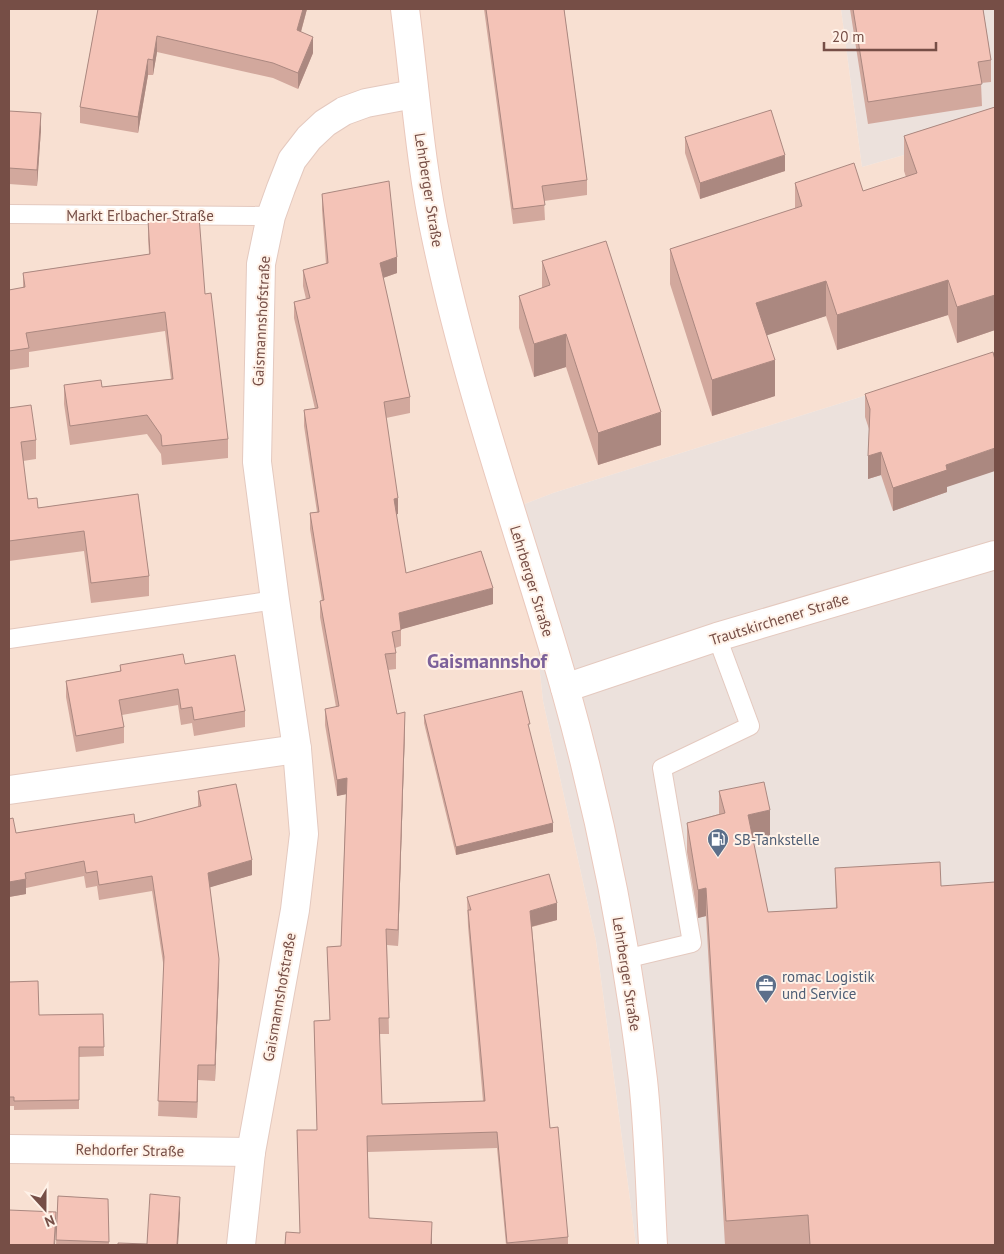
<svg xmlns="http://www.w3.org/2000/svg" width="1004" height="1254" font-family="'PT Sans',sans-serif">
<rect width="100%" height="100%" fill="#feede1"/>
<path fill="#f8e0d2" d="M9,9h832l21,158 133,-38v226l-442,138 -31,12 21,196 53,240 40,304h-627z"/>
<g fill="#ece1dc">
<path d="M841,9h154v120l-133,38z"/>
<path d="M995,355v890h-359l-40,-304 -53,-240 -21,-196 31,-12z"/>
</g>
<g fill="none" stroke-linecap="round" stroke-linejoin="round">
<g stroke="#e4c9bf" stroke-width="20">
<g id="lane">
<path d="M9,214l262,2"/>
<path d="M9,639l266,-39"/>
<path d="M625,959l67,-16 -30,-175 88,-42 -33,-89"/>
</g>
</g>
<g stroke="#e4c9bf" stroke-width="30">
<g id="street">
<path d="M565,688l152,-51 278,-82"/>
<path d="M9,790l288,-41"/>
<path d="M9,1149l242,3"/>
<path d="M241,1245l10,-93 44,-242 9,-76 -7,-85 -22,-149 -18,-138 4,-198 10,-48 10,-28 11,-28 17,-22 16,-15 19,-12 22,-8 48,-9"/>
</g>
</g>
<g stroke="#eac8bc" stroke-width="30">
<path id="secondary" d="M405,9c10,77 15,156 32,233 32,151 85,297 128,446 36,128 62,260 78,392 6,55 7,110 10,165"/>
</g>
<use href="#lane" stroke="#fff" stroke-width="18"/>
<use href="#street" stroke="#fff" stroke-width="28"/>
<use href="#secondary" stroke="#fff" stroke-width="28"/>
</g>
<g fill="#d2a89d">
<path d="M98,9h209l-6,23 12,21 -15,36 -25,-11 -116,-26 -4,23h-5l-10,58 -58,-10v-16z"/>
<path d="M484,9h80l23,171v15l-43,6 1,19 -32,4z"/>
<path d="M850,9h133l8,51v22l-10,1 1,23 -114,18z"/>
<path d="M995,107v223l-38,13 -9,-28 -111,35 -11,-34 -60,19 9,61 -63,20 -42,-132v-35l125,-40v-26l68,8 43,-14 -2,-6v-35z"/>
<path d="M9,111l32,18 -4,57 -28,-2z"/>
<path d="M685,137l100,34 -85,28 -15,-46z"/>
<path d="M322,194l75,79 -14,5 27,119v16l-24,5 12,96h-2l10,59 87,31 -92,25v17l-6,2 1,5v16l-8,1 9,44 8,14 -7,218 -11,-1 2,89h-10l3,70 101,-3 -15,-175 -1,-29 90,23 -25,7 18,201 18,109v8h-62l-9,-97 -129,4 1,66 63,20v7h-147l15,-12 -3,-103h20l-3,-109 16,-1 -3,-73 14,-1 5,-152 -9,2 -12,-71v-16l11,-2 -16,-90v-16h2l-12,-72v-16l7,-1 -13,-86v-16l11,-1 -21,-91v-16l12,-3 -3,-13v-16l23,-6 -4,-54z"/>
<path d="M148,220l57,74 23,145v19l-66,7 -1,-11 -14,-20 -77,11 -6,-41v-19l38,2 69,-8 -6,-48 -136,21v15l-20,3v-80l14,-2v-15l126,-19 -1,-15z"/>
<path d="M542,261l119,184 -63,20 -32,-98 -32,10 -15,-49v-32l23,-8z"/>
<path d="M865,394l82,93v5l-54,19 -12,-36 -13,4 1,-50 -4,-12z"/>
<path d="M9,408l27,32v19l-13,2 5,38 10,9 100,-14 11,82v20l-58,7 -7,-52 -75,10z"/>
<path d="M185,664l60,47v16l-51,9 -2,-13 -11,2 -3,-20 -56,10 2,12v16l-48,9 -10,-55v-16l54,-10v-6z"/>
<path d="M424,715l105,17 24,100 -97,23 -32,-132z"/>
<path d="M198,791l54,84 -42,12 9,87 -4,107 -17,-1 -1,38 -39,-2 6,-147 -12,-78 -53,9 -2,-14 -11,2 -2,-12 -58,12v6l-17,3v-78l7,14 119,-10 63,-16z"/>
<path d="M719,791l51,47 -17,4 15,70 68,-4 -1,-40 106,18 54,359h-187v-1l-25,1h-58l-19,-329 -8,2 -11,-66v-29l32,-9z"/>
<path d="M9,982l30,33 64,-1 1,42 -25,1v52l-65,1v-4h-5z"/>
<path d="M58,1196l50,3 1,46h-53z"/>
</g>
<g fill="#ab8880">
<path d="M303,9h4l-10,37v-16z"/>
<path d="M157,36v16l-4,23v-15z"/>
<path d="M313,37v16l-15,36v-16z"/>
<path d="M148,59v16l-10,58v-16z"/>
<path d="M41,113v16l-4,57v-16z"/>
<path d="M785,155v16l-85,28v-16z"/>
<path d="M397,257v16l-17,6v-16z"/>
<path d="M948,280v35l-111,35v-35z"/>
<path d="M826,281v35l-70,23v-36z"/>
<path d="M995,295v35l-38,13v-36z"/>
<path d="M566,334v33l-32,10v-33z"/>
<path d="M775,360v36l-63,20v-36z"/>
<path d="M661,412v33l-63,20v-32z"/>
<path d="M995,448v23l-48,16v5l-54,19v-23l53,-23z"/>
<path d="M881,452v23l-13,4v-23z"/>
<path d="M398,498v16l-4,1v-16z"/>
<path d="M493,588v16l-94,26v-17z"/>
<path d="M405,712v16l-7,218v-16z"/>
<path d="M347,778v16l-10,2v-16z"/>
<path d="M770,810v28l-22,5v-28z"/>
<path d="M553,823v9l-97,23v-8z"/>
<path d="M252,860v15l-44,13v-15z"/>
<path d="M26,879v15l-17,3v-15z"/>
<path d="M706,888v28l-8,2v-28z"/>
<path d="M557,903v17l-27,7v-16z"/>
<path d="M219,959v15l-4,107v-16z"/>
<path d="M198,1065v15l-1,38v-16z"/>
<path d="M180,1197v16l-2,32h-1z"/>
<path d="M56,1212v15l-1,18h-1z"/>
<path d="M432,1222v23h-1z"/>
</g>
<g fill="#f4c3b7" stroke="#ab8880">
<path d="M98,9h205l-6,21 16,7 -15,36 -25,-10 -116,-27 -4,24 -5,-1 -10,58 -58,-10z"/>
<path d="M486,9h78l23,171 -45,6 3,19 -32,4z"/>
<path d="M853,9h130l8,51 -13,2 4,22 -114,18z"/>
<path d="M995,107v188l-38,12 -9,-27 -111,35 -11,-34 -70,22 19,57 -63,20 -42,-131 132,-43 -7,-23 59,-20 9,28 54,-18 -13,-37z"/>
<path d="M771,110l14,45 -85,28 -15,-46z"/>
<path d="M9,111l32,2 -4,57 -28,-2z"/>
<path d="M389,181l8,76 -17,6 30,134 -26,5 14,96 -4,1 12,74 75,-22 12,37 -94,25 2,17 -9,2 4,21 -11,1 12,60 8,-2 -7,218 -12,-1 3,89h-10l3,86 103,-3 -17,-191h3l-4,-13 82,-23 8,29 -27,8 20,217 8,-1 10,110 -61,6 -10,-111 -130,4 2,82 63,4 -1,23h-146l1,-13 14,1 -3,-103h20l-3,-109 16,-1 -3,-73 14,-1 6,-168 -10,2 -12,-71 14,-3 -19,-105 4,-1 -14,-87 9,-1 -15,-102 14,-2 -24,-106 16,-4 -7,-28 25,-7 -6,-69z"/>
<path d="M199,216l6,78 6,-1 17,146 -66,7 -1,-11 -14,-20 -77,11 -6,-41 37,-5 1,7 71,-8 -8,-67 -139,21 3,15 -20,3v-61l16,-3 -2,-14 127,-19 -2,-34z"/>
<path d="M606,241l55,171 -63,21 -32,-99 -32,10 -15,-48 31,-11 -8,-24z"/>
<path d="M993,352l2,8v88l-49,17 1,5 -54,18 -12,-36 -13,4 2,-47 -5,-15z"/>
<path d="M31,405l5,35 -15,2 7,57 9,-1 1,10 100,-14 11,82 -58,7 -7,-52 -75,10v-133z"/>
<path d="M183,654l2,10 50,-9 10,56 -51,9 -2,-13 -11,2 -3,-20 -59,11 5,27 -48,9 -10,-55 55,-10 -1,-6z"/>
<path d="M522,691l8,33h-2l25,99 -97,24 -32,-132z"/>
<path d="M764,782l6,28 -22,5 20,97 69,-4 -2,-40 105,-6 1,24 54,-4v363h-185l-2,-30 -82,6 -20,-333 -8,2 -11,-67 38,-10 -6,-22z"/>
<path d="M236,784l16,76 -44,13 11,86 -4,106h-17l-1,37 -39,-1 6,-144 -12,-81 -53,9 -2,-14 -11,2 -2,-12 -59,12 1,6 -17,3v-63l4,-1 3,15 118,-19 1,9 66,-17 -3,-15z"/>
<path d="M38,981l1,34 64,-1 1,33h-25v53l-65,1v-4h-5v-115z"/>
<path d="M150,1194l30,3 -3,48h-59v-2l29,1z"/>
<path d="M58,1196l50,3 1,43 -53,-2z"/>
<path d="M9,1210l47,2 -2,33h-45z"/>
</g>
<defs>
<g id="fuel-pin" transform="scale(1.125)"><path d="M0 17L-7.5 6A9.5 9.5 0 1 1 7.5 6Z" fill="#5c6f8a" stroke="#fff2e8"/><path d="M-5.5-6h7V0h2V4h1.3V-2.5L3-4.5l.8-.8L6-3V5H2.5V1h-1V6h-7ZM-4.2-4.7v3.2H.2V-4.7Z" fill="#fff"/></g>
<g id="office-pin" transform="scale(1.125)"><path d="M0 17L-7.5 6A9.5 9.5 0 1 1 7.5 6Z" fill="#5c6f8a" stroke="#fff2e8"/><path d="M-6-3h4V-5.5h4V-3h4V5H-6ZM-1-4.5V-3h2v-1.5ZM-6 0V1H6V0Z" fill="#fff"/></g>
</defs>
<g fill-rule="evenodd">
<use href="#fuel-pin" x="718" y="839"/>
<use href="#office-pin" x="766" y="985"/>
</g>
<g text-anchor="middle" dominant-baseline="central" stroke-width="4" stroke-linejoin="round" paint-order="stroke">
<g font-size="15" fill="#764e46" stroke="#fff2e8">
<text transform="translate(429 190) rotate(81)">Lehrberger Straße</text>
<text x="140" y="215">Markt Erlbacher Straße</text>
<text transform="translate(261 321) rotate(-87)">Gaismannshofstraße</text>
<text transform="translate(532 581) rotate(73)">Lehrberger Straße</text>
<text transform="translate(779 619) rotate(-17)">Trautskirchener Straße</text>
<text transform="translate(627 974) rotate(81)">Lehrberger Straße</text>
<text transform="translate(279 997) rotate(-80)">Gaismannshofstraße</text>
<text transform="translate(130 1150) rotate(1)">Rehdorfer Straße</text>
</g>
<g font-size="15" fill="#4e5e75" stroke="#fff2e8" text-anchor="start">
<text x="734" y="839">SB-Tankstelle</text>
<text x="782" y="976">romac Logistik<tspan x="782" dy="17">und Service</tspan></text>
</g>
<g font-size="20" font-weight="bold" fill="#7c619a" stroke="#fff2e8">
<text x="487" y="661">Gaismannshof</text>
</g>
</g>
<rect width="1004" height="1254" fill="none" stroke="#764e46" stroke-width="20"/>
<g transform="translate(45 1209) rotate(159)" stroke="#fff2e8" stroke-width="4" paint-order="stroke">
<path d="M0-4L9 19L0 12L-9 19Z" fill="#764e46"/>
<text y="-8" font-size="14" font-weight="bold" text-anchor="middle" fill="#764e46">N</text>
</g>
<path d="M824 42v8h112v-8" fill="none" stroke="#764e46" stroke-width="2.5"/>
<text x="832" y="42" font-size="15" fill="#764e46" stroke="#fff2e8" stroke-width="4" paint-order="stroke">20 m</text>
</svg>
